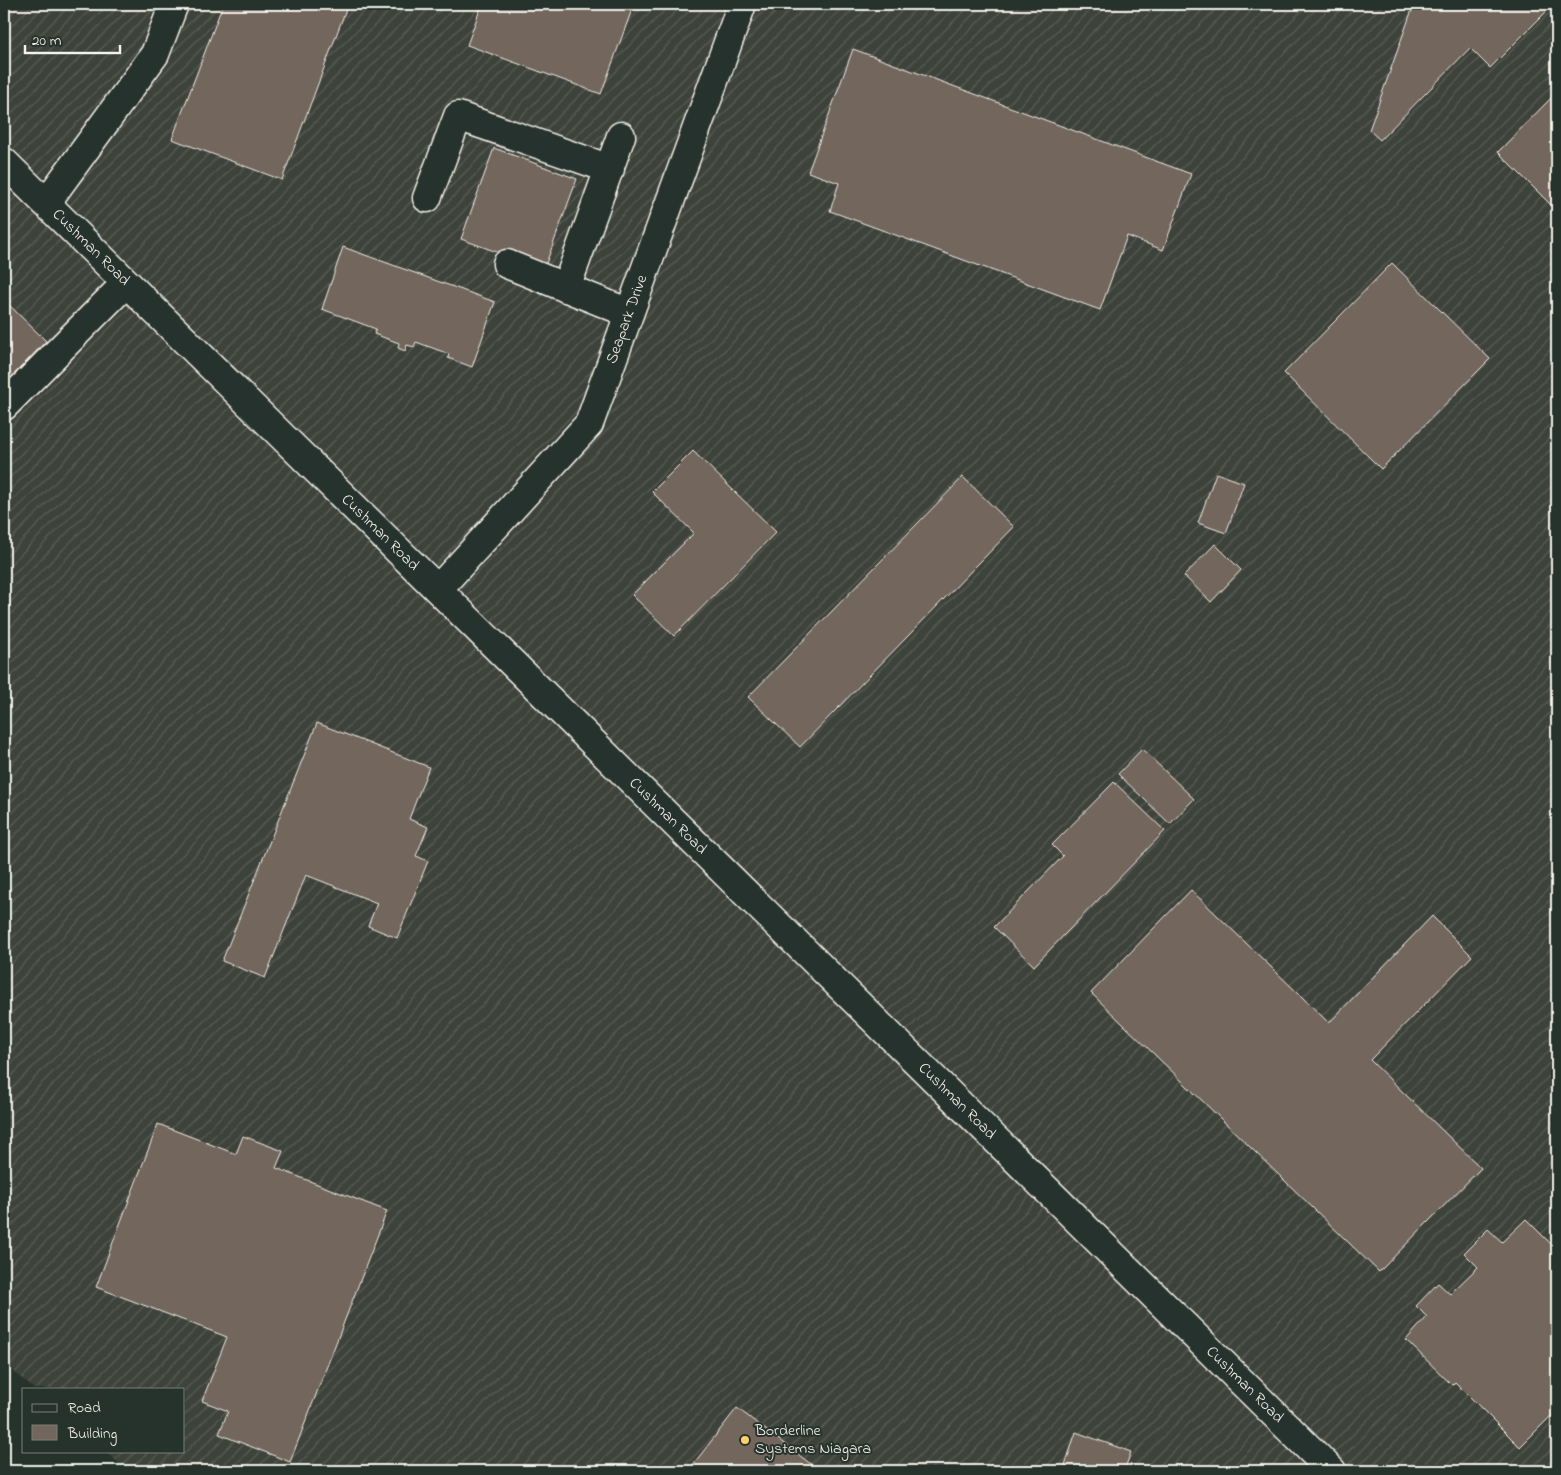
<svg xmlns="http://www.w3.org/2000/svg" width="1561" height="1475" font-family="'Indie Flower',sans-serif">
<defs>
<pattern id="industrial-furrows" width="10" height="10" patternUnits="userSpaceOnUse" patternTransform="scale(1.25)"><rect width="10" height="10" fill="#3d423b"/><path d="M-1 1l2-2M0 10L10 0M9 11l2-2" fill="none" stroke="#5a5e57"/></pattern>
</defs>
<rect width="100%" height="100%" fill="#26332d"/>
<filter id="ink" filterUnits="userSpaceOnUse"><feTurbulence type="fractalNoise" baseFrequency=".02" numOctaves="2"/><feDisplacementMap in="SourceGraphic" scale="10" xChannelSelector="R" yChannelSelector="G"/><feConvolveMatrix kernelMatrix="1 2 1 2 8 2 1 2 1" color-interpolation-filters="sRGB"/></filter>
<g filter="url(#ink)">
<path fill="url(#industrial-furrows)" d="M4,4h1553v1467h-1429l-23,-20h79v-62h-150l-30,-26z"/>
<g fill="#72665d" stroke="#f4f1e8">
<path d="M223,4h125l-66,176 -110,-41z"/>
<path d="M482,4h152l-33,90 -134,-49z"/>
<path d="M1414,4h140l-64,64 -20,-20 -90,92 -11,-10z"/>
<path d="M853,49l338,125 -28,76 -36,-14 -27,74 -270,-99 9,-28 -31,-11z"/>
<path d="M1557,92v119l-59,-59z"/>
<path d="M494,148l83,31 -33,90 -83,-30z"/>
<path d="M343,247l152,55 -23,65 -24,-9 1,-4 -33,-12 -2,5 -7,-2 -2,6 -7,-3 1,-5 -25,-9 2,-5 -54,-20z"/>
<path d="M1392,263l98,96 -109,110 -97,-96z"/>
<path d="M4,300l42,41 -41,43 -1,-2z"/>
<path d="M693,451l83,81 -102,104 -42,-41 62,-62 -42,-41z"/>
<path d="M1216,473l28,10 -18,50 -28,-10z"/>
<path d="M963,477l51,50 -214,220 -52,-50z"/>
<path d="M1215,544l26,26 -30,32 -27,-26z"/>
<path d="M317,723l112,44 -20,52 19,8 -12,29 12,5 -31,77 -29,-12 9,-23 -71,-28 -41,103 -43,-17z"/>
<path d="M1142,749l52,50 -24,25 -52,-50z"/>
<path d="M1114,782l51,49 -131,135 -40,-39 69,-71 -11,-11z"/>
<path d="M1191,890l138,133 103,-107 40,40 -102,104 111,108 -102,104 -288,-279z"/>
<path d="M158,1124l78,30 7,-18 40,15 -7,17 111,43 -97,251 -71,-28 9,-23 -26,-10 25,-64 -131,-50z"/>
<path d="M1526,1219l31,31v160l-37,37 -65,-65 -3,3 -46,-45 21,-23 -11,-11 22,-23 12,11 28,-27 -14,-14 24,-24 14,13z"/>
<path d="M737,1408l83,63h-132z"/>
<path d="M1076,1432l55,20 -7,19h-61z"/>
</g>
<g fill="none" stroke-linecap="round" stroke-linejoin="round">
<g stroke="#f4f1e8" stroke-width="31">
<g id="minor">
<path id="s1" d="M4,162l1328,1309"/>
<path d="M427,198l31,-82 152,53"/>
<path d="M46,203l109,-149 19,-50"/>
<path d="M507,264l122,49"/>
<path d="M566,288l55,-152"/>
<path d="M4,406l122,-123"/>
<path id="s2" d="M438,589l151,-165 153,-420"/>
</g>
</g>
<use href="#minor" stroke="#26332d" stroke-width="28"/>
</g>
</g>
<circle fill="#ffd166" stroke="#26332d" stroke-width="2" cx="745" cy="1440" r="5"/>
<g text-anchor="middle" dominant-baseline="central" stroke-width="4" stroke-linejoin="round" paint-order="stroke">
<g font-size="16" fill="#f4f1e8" stroke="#26332d">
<text stroke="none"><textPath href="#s1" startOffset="122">Cushman Road</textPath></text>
<text stroke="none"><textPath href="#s2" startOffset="335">Seapark Drive</textPath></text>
<text stroke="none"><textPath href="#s1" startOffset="528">Cushman Road</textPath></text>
<text stroke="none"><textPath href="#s1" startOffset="932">Cushman Road</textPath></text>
<text stroke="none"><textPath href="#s1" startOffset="1338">Cushman Road</textPath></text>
<text stroke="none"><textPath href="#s1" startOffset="1742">Cushman Road</textPath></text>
</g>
<g font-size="16" fill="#f4f1e8" stroke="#26332d" text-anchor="start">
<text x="755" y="1431">Borderline<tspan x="755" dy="18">Systems Niagara</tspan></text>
</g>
</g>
<rect width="1561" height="1475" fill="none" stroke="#26332d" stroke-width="20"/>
<rect x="10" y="10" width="1541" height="1455" fill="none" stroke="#f4f1e8" stroke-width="2" filter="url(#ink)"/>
<rect x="22" y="1388" width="162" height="65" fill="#26332d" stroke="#787f78"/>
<rect x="32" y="1404" width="25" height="8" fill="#26332d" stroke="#787f78"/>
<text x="68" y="1412" font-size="15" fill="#f4f1e8">Road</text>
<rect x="32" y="1425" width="25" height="15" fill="#72665d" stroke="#787f78"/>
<text x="68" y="1438" font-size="15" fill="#f4f1e8">Building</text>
<path d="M25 45v8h95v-8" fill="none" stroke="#f4f1e8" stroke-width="2.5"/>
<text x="32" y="45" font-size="15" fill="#f4f1e8" stroke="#26332d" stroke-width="4" paint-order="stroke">20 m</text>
</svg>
